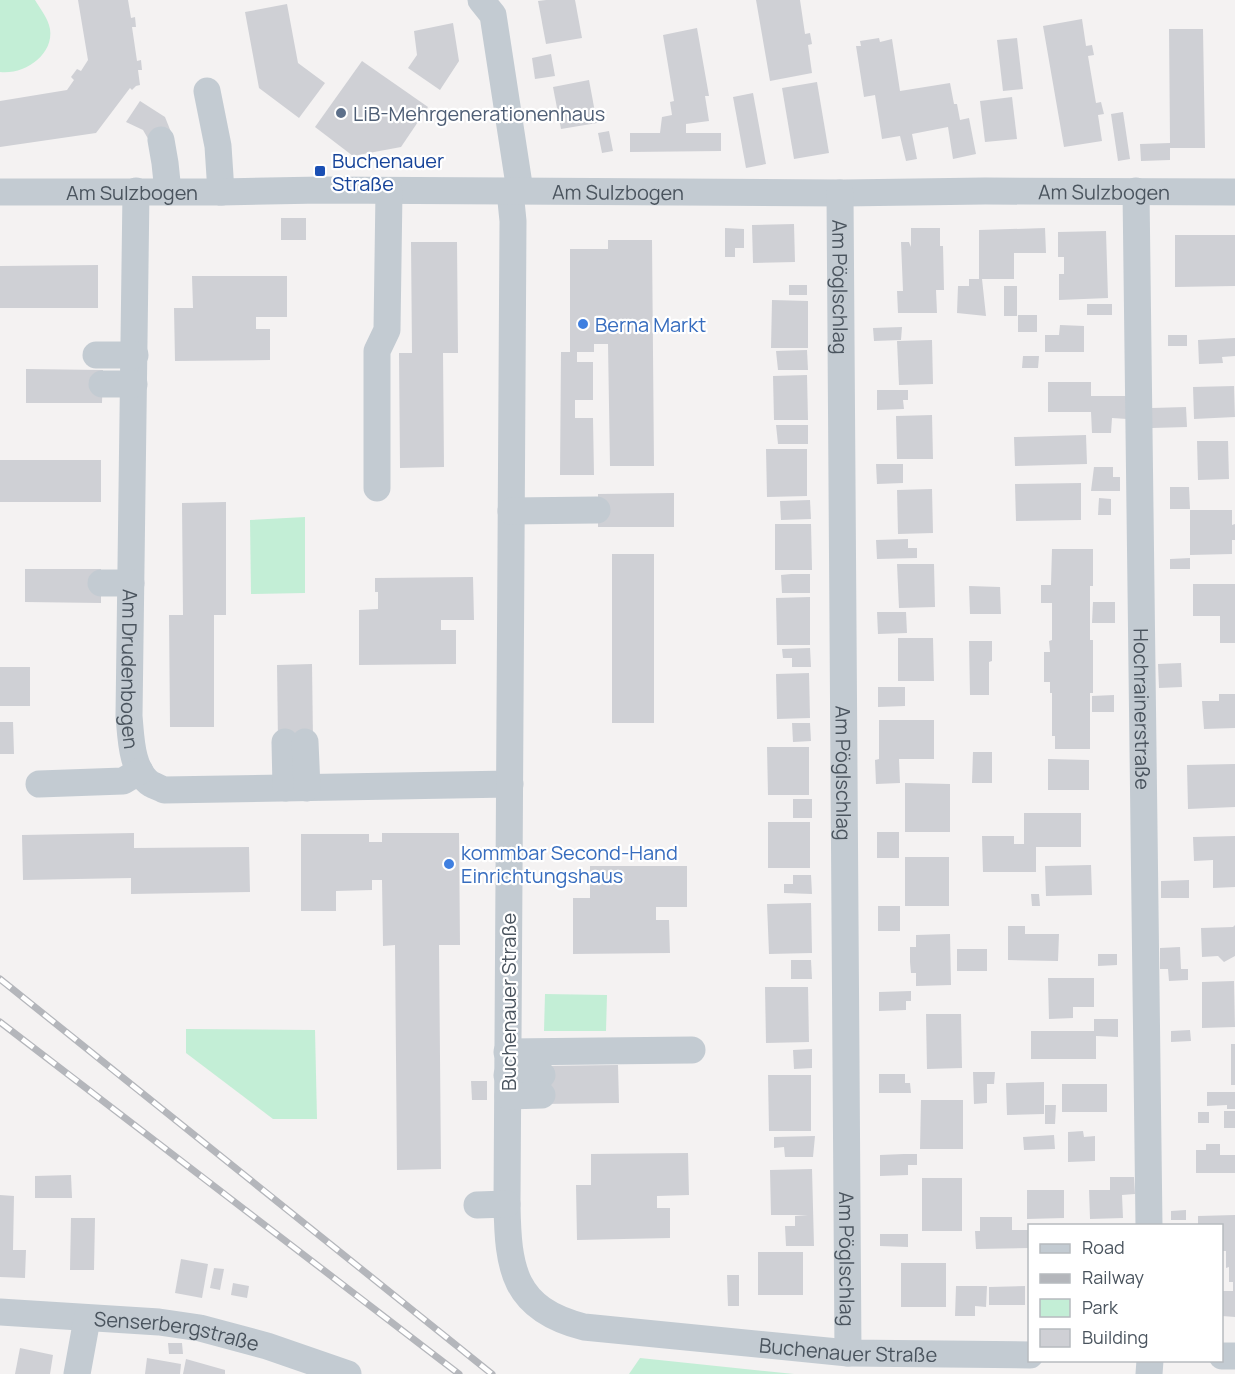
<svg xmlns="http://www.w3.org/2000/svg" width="1235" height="1374" font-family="Manrope,sans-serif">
<rect width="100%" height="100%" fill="#f4f2f2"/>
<g fill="#c3eed6">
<path d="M0,0h35c6,10 13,18 15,29 4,26 -26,46 -50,43z"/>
<path d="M305,517v76l-54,1 -1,-74z"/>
<path d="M545,994l62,1 -1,36h-62z"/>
<path d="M186,1029l129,1 2,89h-44l-87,-66z"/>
<path d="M640,1358l154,16h-165z"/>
</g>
<g fill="#cfd0d5">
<path d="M78,0h50l3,18 4,-1 1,10h-4l5,34 4,-1 1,10h-4l2,15 -4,1 -4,4 -2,-2 -34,45 -96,14v-46l67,-11 7,-10 -3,-3 6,-8 4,2 7,-11z"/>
<path d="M546,0h29l7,38 -36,6 -8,-43z"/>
<path d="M756,0h44l5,34 5,-1 2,11 -4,1 4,28 -42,8z"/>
<path d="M287,4l11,59 27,20 -26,35 -40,-30 -14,-76z"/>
<path d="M1082,19l4,27 6,-1 2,10 -6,1 8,47 5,-1 3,12 -6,1 4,26 -38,6 -21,-121z"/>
<path d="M453,23l6,38 -19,29 -32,-22 9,-13 -3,-24z"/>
<path d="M697,28l12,68h-4l4,25 -23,3v9h35v18l-91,1v-19h30l2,-16 10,-2 -2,-13 4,-1 -11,-66z"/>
<path d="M1169,29h34l2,119h-35v12l-29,1 -1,-17 30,-1z"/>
<path d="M879,38l1,4 12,-3 8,52 50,-8 4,21h3l3,16 9,-2 7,36 -23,5 -5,-32 -36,7 5,25 -11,2 -6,-25 -18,3 -7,-44 -11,2 -8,-51h5l-1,-5z"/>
<path d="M1017,38l6,51 -20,2 -6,-51z"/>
<path d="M551,54l4,22 -20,3 -3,-21z"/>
<path d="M362,61l66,46 -27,40 -48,9 -38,-29z"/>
<path d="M589,80l8,43 -36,6 -8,-42z"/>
<path d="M817,82l12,71 -35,6 -12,-71z"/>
<path d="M753,93l13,71 -20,4 -13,-71z"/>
<path d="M1012,97l5,42 -32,3 -5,-41z"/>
<path d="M140,101l25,16 8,20 -23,5 -7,-12 -17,-8z"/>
<path d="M1123,112l7,47 -12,2 -7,-47z"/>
<path d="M609,131l4,20 -11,2 -4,-20z"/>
<rect x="281" y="218" width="25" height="22"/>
<path d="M794,224l1,38 -42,1 -1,-38z"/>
<path d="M725,228l19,1v19h-9v9h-10z"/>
<path d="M911,228h29v18h3l1,44h-8l1,23h-39l-1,-22h6l-2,-49h8l2,5z"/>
<path d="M1045,228l1,25h-32v26h-32l4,37 -29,-3 1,-27h11v-7h10v-49z"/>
<path d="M1106,231l2,67 -49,2v-26h5v-17h-6v-25z"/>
<path d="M1175,235h60v51l-60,1z"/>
<path d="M608,240h44l2,226h-44l-2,-122h-14v8h-17v10h16v38h-18v18h18l1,57h-34l1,-123h9v-103h38z"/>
<path d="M411,242h46l1,111h-15l1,114 -44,1 -1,-115h13z"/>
<path d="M98,265v43h-98v-42z"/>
<path d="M192,276h95v41h-31v12h14v31l-95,1 -1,-53h19z"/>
<rect x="789" y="285" width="18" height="10"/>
<rect x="1004" y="286" width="13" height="30"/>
<path d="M772,300l36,1v47h-37z"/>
<rect x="1087" y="304" width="25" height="11"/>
<rect x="1018" y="315" width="19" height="17"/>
<path d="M1060,325l24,1v26h-39v-17h14z"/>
<path d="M902,327l-1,13 -27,1 -1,-13z"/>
<rect x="1168" y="335" width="19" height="11"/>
<path d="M1235,338v18l-13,1 1,6 -24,1 -1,-24z"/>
<path d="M932,340l1,44 -34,1 -2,-44z"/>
<path d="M807,350l1,20h-30l-2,-19z"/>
<path d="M1023,356h16l-1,12h-16z"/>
<path d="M26,369l77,1 -1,33h-76z"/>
<path d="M807,375l1,45h-34l-1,-44z"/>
<path d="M1048,382h43v14h36v23l-15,-1 -1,15h-19l-1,-21h-43z"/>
<path d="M1234,386l1,31 -41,2 -1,-32z"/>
<path d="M877,390h31v10h-5l1,9 -27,1z"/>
<path d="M1186,407l1,20 -35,1v-20z"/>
<path d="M932,415l1,44h-36l-1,-43z"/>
<path d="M776,425h32v19h-30z"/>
<path d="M1086,435l1,29 -72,2 -1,-29z"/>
<path d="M1197,441h31l1,38 -31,1z"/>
<path d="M766,449h41v47l-40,1z"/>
<rect x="0" y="460" width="101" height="42"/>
<path d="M876,464h27v19l-26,1z"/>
<path d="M1094,467h19v10h7v14h-29z"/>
<path d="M1081,483v37l-65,1 -1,-37z"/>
<path d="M1170,487h19l1,22h-20z"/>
<path d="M932,489l1,44 -35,1 -1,-44z"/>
<path d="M674,493v34h-76v-33z"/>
<path d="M1099,498l12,1v16h-13z"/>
<path d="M810,500l1,19 -30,1 -1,-19z"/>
<path d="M226,502v113h-12v112h-44l-1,-112h14l-1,-112z"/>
<path d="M1190,510h42v15l3,-1v16h-3v14l-42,1z"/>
<path d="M775,524h36l1,46h-37z"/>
<path d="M908,539v9h9v10l-40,1 -1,-19z"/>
<path d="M1052,549h41v37h-3v54h3v53h-3v56h-35v-13h-3v-43h-2v-11h-6v-30h6l-1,-11 3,-1v-37h-11v-18h10z"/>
<rect x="612" y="554" width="42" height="169"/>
<path d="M1190,558v11h-20v-10z"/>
<path d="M897,564h37l1,43 -36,1z"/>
<path d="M25,569h76v34l-76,-1z"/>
<path d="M791,574h19v19h-28l-1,-18z"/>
<path d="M473,577l1,43h-33v10h15v34l-97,1v-55l19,-1v-17h-3v-14z"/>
<path d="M1193,584h42v59h-15v-27h-27z"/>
<path d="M969,586l31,1 1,27h-31z"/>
<path d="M810,597v48h-33l-1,-47z"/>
<path d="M1093,602h22v21h-23z"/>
<path d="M877,612h29l1,21 -29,1z"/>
<path d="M898,638h35l1,43h-36z"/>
<path d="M969,641h23v20l-3,1v33h-19z"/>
<path d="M810,648l1,19h-19v-9h-9l-1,-9z"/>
<path d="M1181,663l1,24 -23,1 -1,-24z"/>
<path d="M312,664l1,78h-35l-1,-77z"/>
<rect x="0" y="667" width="30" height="39"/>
<path d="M809,673l1,45 -33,1 -1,-45z"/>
<path d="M878,687h27v19l-27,1z"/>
<path d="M1219,694h16v34l-31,1 -2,-28h17z"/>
<path d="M1114,695v17h-22v-16z"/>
<path d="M879,720h55v39h-35l1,24 -24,1 -1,-24 4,-1z"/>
<path d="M0,722h13l1,32h-14z"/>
<path d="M792,723h18l1,18 -18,1z"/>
<path d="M767,747h42v48h-41z"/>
<path d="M973,752h19v31h-20z"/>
<path d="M1048,759l41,1v30h-41z"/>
<path d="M1235,764v43l-47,2 -1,-44z"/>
<path d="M905,783l45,1v48h-45z"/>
<rect x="793" y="799" width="19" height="19"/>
<path d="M1024,813h57v34h-45v25h-53l-1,-36h32v8h10z"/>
<rect x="768" y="822" width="42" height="46"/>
<rect x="877" y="832" width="22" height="26"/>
<path d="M134,833v15l115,-1 1,45 -119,2v-16l-108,2 -1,-45z"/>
<path d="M382,833h77l1,112h-21l2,224 -44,1 -2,-225 -12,1 -1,-66h-10v10l-36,1v20h-35v-77h68v8h13z"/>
<path d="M1235,836v51l-22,1v-28l-19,1 -1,-24z"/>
<rect x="905" y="857" width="44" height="49"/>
<path d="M1091,865l1,30 -46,1 -1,-30z"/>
<path d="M590,866h97v41h-31v13h13l1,33 -97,1v-56h17z"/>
<path d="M793,875h18l1,19 -28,-1v-9h9z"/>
<path d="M1189,880v18h-28v-17z"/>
<path d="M1031,894h8l1,12h-8z"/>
<path d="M811,903l1,50 -43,1 -2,-50z"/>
<rect x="878" y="906" width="22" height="25"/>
<path d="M1235,925v31l-11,6 -6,-6 -16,1 -1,-29 32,-1z"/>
<path d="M1008,926h17v8h34l-1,27 -50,-1z"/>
<path d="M950,934l1,51 -35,1v-13h-5l-1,-11v-15h6v-12z"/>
<path d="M1180,947l1,22h7v11l-19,1 -1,-12h-8v-21z"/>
<rect x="957" y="949" width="30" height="22"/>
<path d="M1098,954h19v11l-19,1z"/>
<path d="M791,960h20l1,19h-21z"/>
<path d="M1048,978h46v29h-21v11l-24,1z"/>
<path d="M1234,981l1,46 -33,1v-46z"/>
<path d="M765,987h43l1,55 -43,1z"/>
<path d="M911,991v10h-5v9l-27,1v-19z"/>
<path d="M926,1014h35l1,54 -35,1z"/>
<path d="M1094,1019h24v18l-22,-1v23h-65v-28h63z"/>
<path d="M1190,1030l1,11 -20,1v-11z"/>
<rect x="1231" y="1044" width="4" height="41"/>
<path d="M812,1049v19l-18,1 -1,-19z"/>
<path d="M618,1065l1,38 -77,1 -1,-38z"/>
<path d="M973,1072h22l-1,12h-7v19l-13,1z"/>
<path d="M879,1074h26v9h5l1,10h-32z"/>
<path d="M768,1075h43v56h-42z"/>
<path d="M471,1081h16v19h-15z"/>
<path d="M1044,1082v32l-37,1 -1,-32z"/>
<rect x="1062" y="1084" width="45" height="28"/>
<path d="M1207,1092h28v17h-8v-4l-20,1z"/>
<path d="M921,1100h42v49h-43z"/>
<path d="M1045,1105h11l-1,19h-10z"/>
<rect x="1224" y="1111" width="11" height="17"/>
<rect x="1198" y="1112" width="11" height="11"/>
<path d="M1083,1131l1,6 11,-1v25l-27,1v-30z"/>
<path d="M1054,1135l1,14 -31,1 -1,-13z"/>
<path d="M815,1136l-2,21h-28l-1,-10 -10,1v-11z"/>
<path d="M1206,1144h14v11h15v18h-39v-23h10z"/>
<path d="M688,1153l1,42 -32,1v12h13v30l-93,2 -1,-55h15v-31z"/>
<path d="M904,1154h13v11h-9v10l-28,1v-21z"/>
<path d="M812,1169l2,77h-28l-1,-20h10v-10l13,-1h-37l-1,-45z"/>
<path d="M71,1175l1,23h-37v-22z"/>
<path d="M1110,1177h24l1,17 -13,1 1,23 -33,1 -1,-29h21z"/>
<rect x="922" y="1178" width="40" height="53"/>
<path d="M1027,1190h37v28l-37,1z"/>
<path d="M0,1195l14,1 -1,54h13l-1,28 -25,-1z"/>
<path d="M1186,1210v10h-15v-9z"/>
<path d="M1235,1215v102l-13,-1v-25h11v-9h-4v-15l-3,1v-17h-4v-25h-24v-10z"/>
<path d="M980,1217h32v13h17v18l-53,1 -1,-18h5z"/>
<path d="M71,1218h24l-1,52h-24z"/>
<path d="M880,1234h28v13l-28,-1z"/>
<rect x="758" y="1252" width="45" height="43"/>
<path d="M181,1259l27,5 -6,34 -27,-5z"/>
<rect x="901" y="1263" width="45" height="44"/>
<path d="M214,1268l10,1 -4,21 -10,-2z"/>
<path d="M727,1275h12v31h-11z"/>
<path d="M233,1283l16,3 -2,12 -16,-3z"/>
<path d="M956,1286h31l-1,21 -11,-1v10h-20z"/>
<path d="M1025,1286v19h-36v-18z"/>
<path d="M168,1343h14l1,11h-14z"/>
<path d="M20,1348l33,7 -3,19h-35z"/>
<path d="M147,1358l34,6 -1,10h-35z"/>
<path d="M186,1359l39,11v4h-42z"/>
</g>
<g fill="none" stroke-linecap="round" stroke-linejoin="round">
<g stroke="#c3cbd2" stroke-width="27">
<path d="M481,0l12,15 27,176"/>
<path d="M207,91l11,55 3,46"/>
<path d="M161,140l4,23 3,29"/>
<path id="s1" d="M136,191l-7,525c2,21 2,55 22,68 4,2 9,4 13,6l346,-6"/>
<path id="s2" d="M510,191l3,30 -6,983c1,65 6,105 77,123l264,26 182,2"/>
<path id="s3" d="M1136,191l13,1035"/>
<path id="s4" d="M0,192h221l100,-2 522,3 142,-2 250,1"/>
<path id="s5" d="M840,193l8,1160"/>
<path d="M96,355h39"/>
<path d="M102,384h32"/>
<path d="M377,488v-137l10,-21 2,-139"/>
<path d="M511,511l86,-1"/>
<path d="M101,583h30"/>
<path d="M285,742l1,46"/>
<path d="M305,742l2,46"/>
<path d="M39,784l84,-3 17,-10"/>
<path d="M507,1052l185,-2"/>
<path d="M507,1075h35"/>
<path d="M508,1096l34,-1"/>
<path d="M477,1205l30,-1"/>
<path id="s6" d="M0,1312l159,10 41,6 67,18 81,28"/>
<path d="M1222,1356h13"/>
<path d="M77,1374l10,-55"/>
<path d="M1149,1374l1,-14"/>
</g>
<g stroke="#b4b6bb" stroke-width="7">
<g id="rail">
<path d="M0,979l492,395"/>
<path d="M0,1022l459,352"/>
</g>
</g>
<use href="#rail" stroke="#fff" stroke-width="4.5" stroke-dasharray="14" stroke-linecap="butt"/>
</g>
<circle fill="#5c6f8a" stroke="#fff" stroke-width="2" cx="341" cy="113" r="6"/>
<rect fill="#1a4fb4" stroke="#fff" stroke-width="2" x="314" y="165" width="12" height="12" rx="3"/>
<g fill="#3f7fe0" stroke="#fff" stroke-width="2">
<circle cx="583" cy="324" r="6"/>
<circle cx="449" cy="864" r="6"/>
</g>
<g text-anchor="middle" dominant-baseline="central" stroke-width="4.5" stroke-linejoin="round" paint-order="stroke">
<g font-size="20" fill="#4e5e75" stroke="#fff" text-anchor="start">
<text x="353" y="113">LiB-Mehrgenerationenhaus</text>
</g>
<g font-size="20" fill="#164399" stroke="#fff" text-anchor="start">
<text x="332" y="160">Buchenauer<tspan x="332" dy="23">Straße</tspan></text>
</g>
<g font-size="20" fill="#4a545e" stroke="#fff">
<text stroke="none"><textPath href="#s4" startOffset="132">Am Sulzbogen</textPath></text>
<text stroke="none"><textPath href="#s4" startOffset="618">Am Sulzbogen</textPath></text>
<text stroke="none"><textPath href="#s4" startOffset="1104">Am Sulzbogen</textPath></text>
<text stroke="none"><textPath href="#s5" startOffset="94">Am Pöglschlag</textPath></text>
<text stroke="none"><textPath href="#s1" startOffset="478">Am Drudenbogen</textPath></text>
<text stroke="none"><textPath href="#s3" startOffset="518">Hochrainerstraße</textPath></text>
<text stroke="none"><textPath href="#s5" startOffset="580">Am Pöglschlag</textPath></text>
<text transform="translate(508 1002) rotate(-90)">Buchenauer Straße</text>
<text stroke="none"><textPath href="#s5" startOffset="1066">Am Pöglschlag</textPath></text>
<text stroke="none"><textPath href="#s6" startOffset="178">Senserbergstraße</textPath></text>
<text stroke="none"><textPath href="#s2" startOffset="1440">Buchenauer Straße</textPath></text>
</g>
<g font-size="20" fill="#366cbe" stroke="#fff" text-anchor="start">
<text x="595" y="324">Berna Markt</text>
<text x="461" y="852">kommbar Second-Hand<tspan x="461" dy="23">Einrichtungshaus</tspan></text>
</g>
</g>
<rect x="1028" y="1224" width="195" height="138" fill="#ffffff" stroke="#b7bbbf" stroke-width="1.5"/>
<rect x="1040" y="1244" width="30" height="9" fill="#c3cbd2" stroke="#b7bbbf" stroke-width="1.5"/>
<text x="1082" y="1254" font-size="18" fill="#4a545e">Road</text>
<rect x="1040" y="1274" width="30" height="9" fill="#b4b6bb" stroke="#b7bbbf" stroke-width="1.5"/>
<text x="1082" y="1284" font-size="18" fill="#4a545e">Railway</text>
<rect x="1040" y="1299" width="30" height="18" fill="#c3eed6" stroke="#b7bbbf" stroke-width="1.5"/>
<text x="1082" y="1314" font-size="18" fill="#4a545e">Park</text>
<rect x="1040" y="1329" width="30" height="18" fill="#cfd0d5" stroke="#b7bbbf" stroke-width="1.5"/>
<text x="1082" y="1344" font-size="18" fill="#4a545e">Building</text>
</svg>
